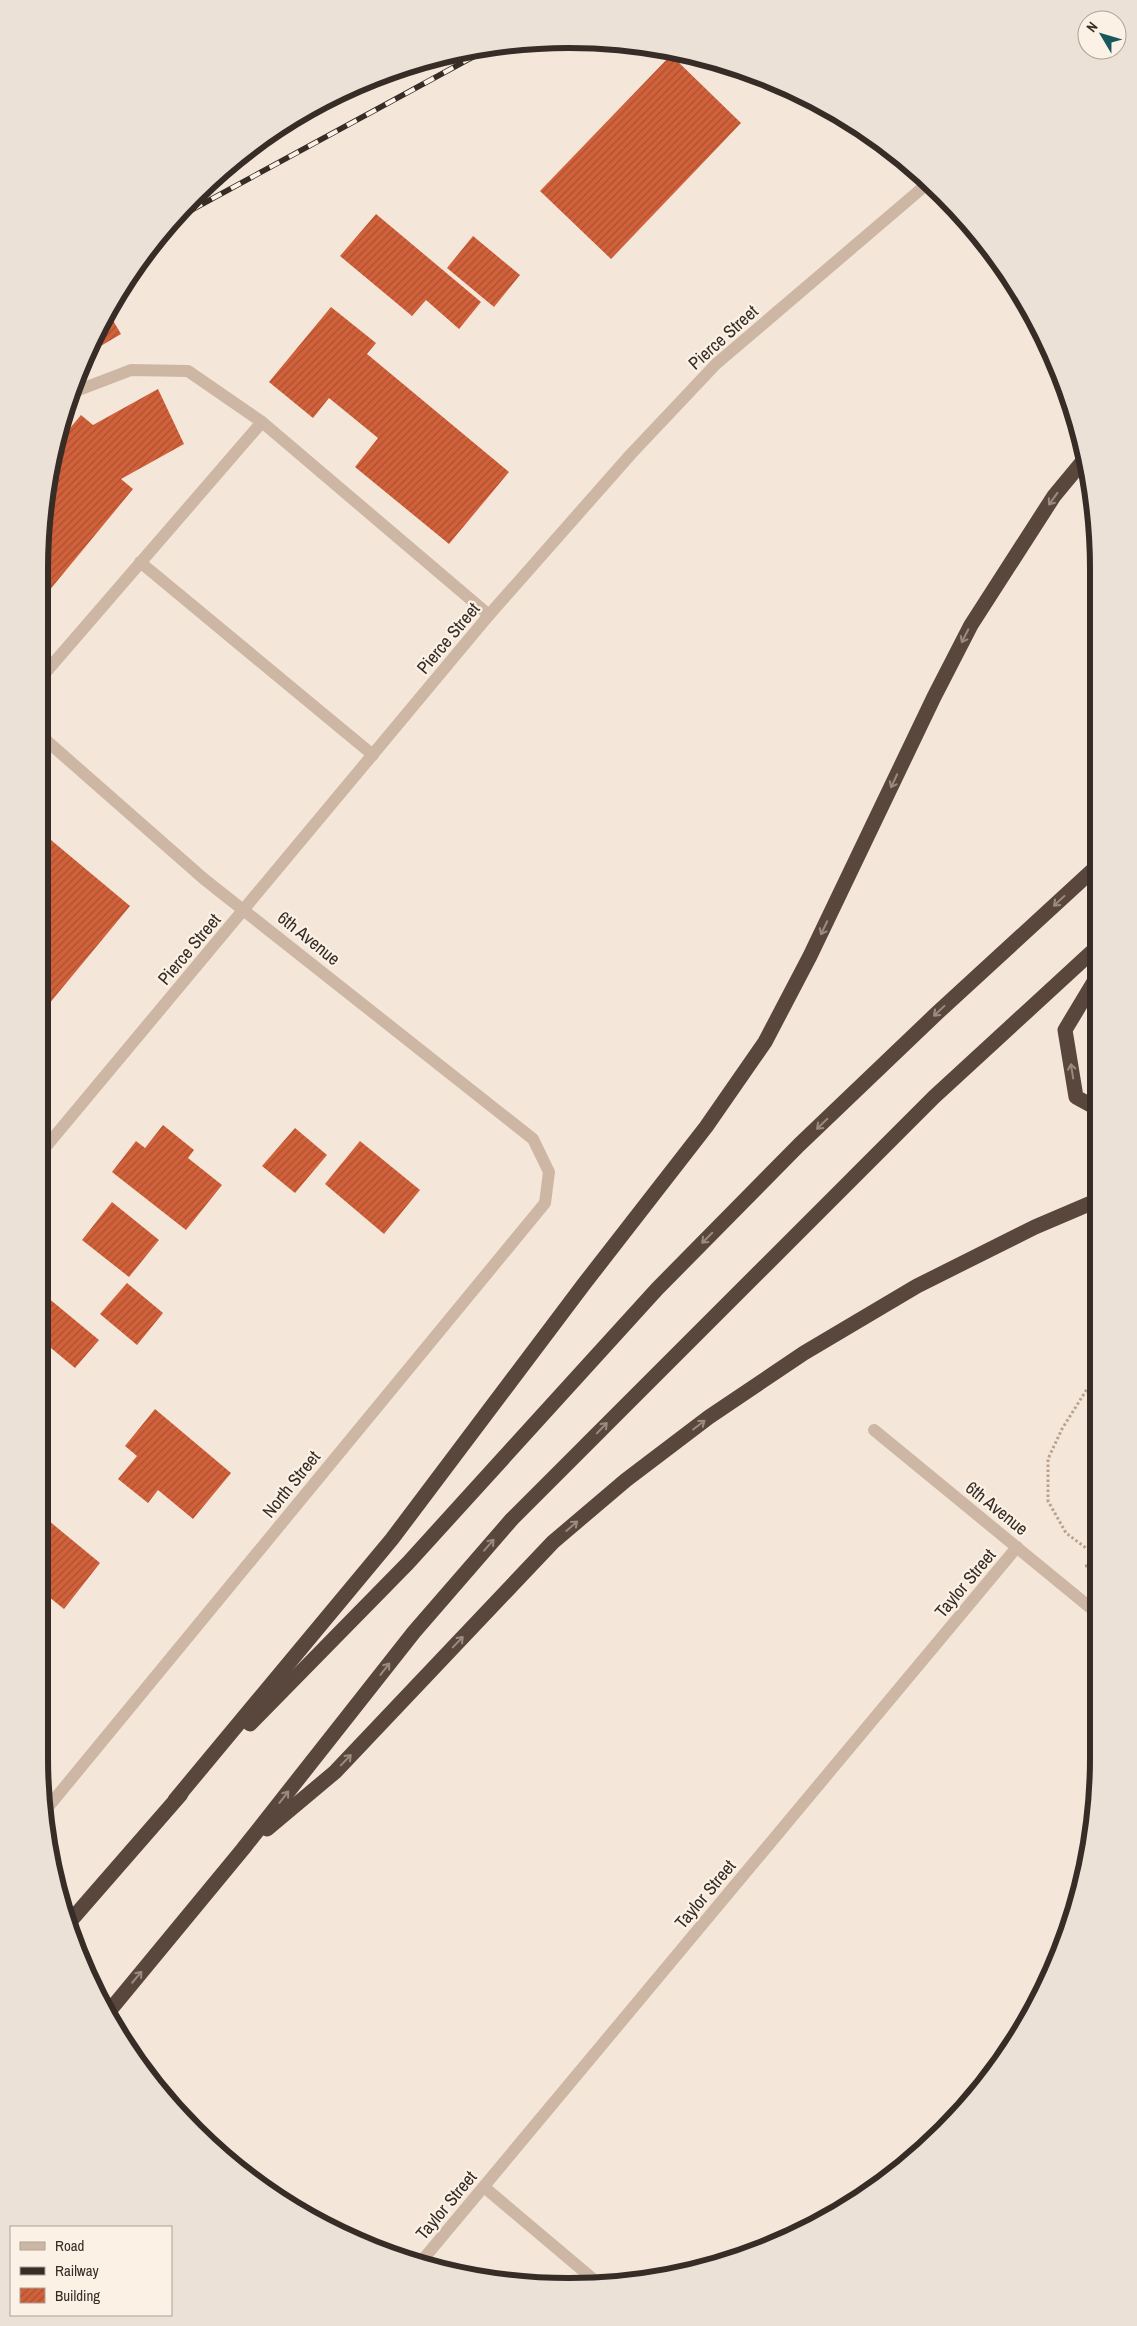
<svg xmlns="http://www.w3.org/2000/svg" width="1137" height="2326" font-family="'Archivo Narrow',sans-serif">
<defs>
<pattern id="building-hatch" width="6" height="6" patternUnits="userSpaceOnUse" patternTransform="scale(1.25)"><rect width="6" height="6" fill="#d1613a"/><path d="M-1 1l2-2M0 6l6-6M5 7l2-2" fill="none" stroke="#aa5031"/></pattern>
</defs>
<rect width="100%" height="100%" fill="#f4e7d9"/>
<g fill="url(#building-hatch)">
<path d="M671,55l70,68 -130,136 -71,-68z"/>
<path d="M376,214l105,88 -22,27 -33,-29 -14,16 -72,-60z"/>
<path d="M473,236l47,39 -26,32 -47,-39z"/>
<path d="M331,307l45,36 -9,11 142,118 -60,72 -94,-77 23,-29 -49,-40 -16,20 -44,-36z"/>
<path d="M108,312l13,22 -22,13 -5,-9z"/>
<path d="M158,389l26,55 -63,35 12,10 -94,114v-35l10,-103 5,-18 27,-32 12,10z"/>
<path d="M39,830l91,76 -91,110z"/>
<path d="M163,1125l31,25 -6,8 34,27 -36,45 -74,-58 24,-31 9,7z"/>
<path d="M295,1128l32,27 -32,38 -33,-27z"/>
<path d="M360,1141l60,49 -36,44 -59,-50z"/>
<path d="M112,1202l47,38 -30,37 -47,-37z"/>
<path d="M127,1283l36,30 -26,32 -37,-31z"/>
<path d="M41,1292l58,48 -24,28 -36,-30v-43z"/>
<path d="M155,1409l76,64 -38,46 -35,-29 -10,13 -30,-24 19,-23 -12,-10z"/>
<path d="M43,1516l57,47 -36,46 -25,-20v-67z"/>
</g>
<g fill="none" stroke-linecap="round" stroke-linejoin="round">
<g stroke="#b9a18e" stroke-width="3" stroke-dasharray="2.5 2.5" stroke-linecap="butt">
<path d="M1097,1379l-10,10 -25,40 -14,30v42l18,32 32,24"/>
<path d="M1085,1566l13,-1"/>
</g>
<g stroke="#cdb7a4" stroke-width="12">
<path d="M71,393l60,-23 57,1 74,51"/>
<path d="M140,562l233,193"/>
<path d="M39,680l223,-258 227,193"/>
<path d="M39,734l165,145 329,260 16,33 -4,31 -501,609"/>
<path d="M39,1155l450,-540 142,-161 85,-90 211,-180"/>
<path d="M874,1430l224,184"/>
<path d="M484,2187l115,97"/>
<path d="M420,2263l597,-716"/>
</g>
<g stroke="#59463c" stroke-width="15">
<path d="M1095,980l-30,50 11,67 20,11"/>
<path d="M250,1724l158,-161 249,-274 142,-144 136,-130 160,-147"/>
<path d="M175,1800l217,-261 192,-255 122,-157 59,-85 45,-86 124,-259 37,-72 83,-129 29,-35"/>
<path d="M267,1829l68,-57 218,-230 73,-62 83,-63 95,-64 113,-67 118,-59 61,-26"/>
<path d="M66,1926l115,-132"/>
<path d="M106,2015l137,-166 171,-217 98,-113 422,-422 161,-148"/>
</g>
<g stroke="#372c26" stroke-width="5.5">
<g id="rail">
<path d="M250,148l146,-78"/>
<path d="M173,220l320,-174"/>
</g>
</g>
<use href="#rail" stroke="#fbf1e5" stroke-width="4" stroke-dasharray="11" stroke-linecap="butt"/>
</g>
<defs><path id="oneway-shaft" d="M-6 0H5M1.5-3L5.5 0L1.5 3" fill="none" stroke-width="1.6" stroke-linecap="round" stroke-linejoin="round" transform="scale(1.25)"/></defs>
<g stroke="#9a8a80">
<use href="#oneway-shaft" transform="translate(1053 499) rotate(126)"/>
<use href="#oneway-shaft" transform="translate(965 636) rotate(117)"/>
<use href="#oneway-shaft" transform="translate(894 781) rotate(115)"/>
<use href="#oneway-shaft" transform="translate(1059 901) rotate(137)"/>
<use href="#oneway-shaft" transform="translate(824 928) rotate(115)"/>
<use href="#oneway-shaft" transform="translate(939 1011) rotate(137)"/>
<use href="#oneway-shaft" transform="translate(1072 1071) rotate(-99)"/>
<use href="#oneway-shaft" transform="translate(822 1124) rotate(136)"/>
<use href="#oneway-shaft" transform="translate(707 1238) rotate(135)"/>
<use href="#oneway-shaft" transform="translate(699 1425) rotate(-37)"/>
<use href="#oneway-shaft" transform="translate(602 1428) rotate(-46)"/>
<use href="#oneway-shaft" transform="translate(572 1526) rotate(-41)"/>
<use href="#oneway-shaft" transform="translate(489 1545) rotate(-49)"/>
<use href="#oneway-shaft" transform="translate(458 1642) rotate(-46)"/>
<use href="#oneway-shaft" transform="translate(385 1669) rotate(-52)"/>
<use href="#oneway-shaft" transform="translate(346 1760) rotate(-46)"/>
<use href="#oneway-shaft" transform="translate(284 1797) rotate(-52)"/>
<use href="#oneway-shaft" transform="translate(137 1977) rotate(-50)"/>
</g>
<g text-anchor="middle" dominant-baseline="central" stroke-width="4.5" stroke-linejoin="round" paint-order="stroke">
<g font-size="18" fill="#372c26" stroke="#fbf1e5">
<text transform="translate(723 337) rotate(-42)">Pierce Street</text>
<text transform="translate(448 638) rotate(-50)">Pierce Street</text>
<text transform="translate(309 938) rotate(39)">6th Avenue</text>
<text transform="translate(189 949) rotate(-50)">Pierce Street</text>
<text transform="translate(291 1484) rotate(-51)">North Street</text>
<text transform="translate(997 1508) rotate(39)">6th Avenue</text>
<text transform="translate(965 1583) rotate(-50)">Taylor Street</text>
<text transform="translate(705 1894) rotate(-50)">Taylor Street</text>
<text transform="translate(446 2205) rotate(-50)">Taylor Street</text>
</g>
</g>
<path d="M0 0H1137V2326H0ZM569 48H569A521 521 0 0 1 1090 569V1757A521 521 0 0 1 569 2278H569A521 521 0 0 1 48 1757V569A521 521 0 0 1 569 48Z" fill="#ebe1d6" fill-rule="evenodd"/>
<path fill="none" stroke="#372c26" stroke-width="6" d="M569 48H569A521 521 0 0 1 1090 569V1757A521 521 0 0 1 569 2278H569A521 521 0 0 1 48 1757V569A521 521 0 0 1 569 48Z"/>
<rect x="10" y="2226" width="162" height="90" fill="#fbf1e5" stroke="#ada299"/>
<rect x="20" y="2242" width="25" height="8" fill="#cdb7a4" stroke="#ada299"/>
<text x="55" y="2251" font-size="15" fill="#372c26">Road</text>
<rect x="20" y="2267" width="25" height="8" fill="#372c26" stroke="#ada299"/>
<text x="55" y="2276" font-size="15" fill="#372c26">Railway</text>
<rect x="20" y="2288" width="25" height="15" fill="url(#building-hatch)" stroke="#ada299"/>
<text x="55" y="2301" font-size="15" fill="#372c26">Building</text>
<g transform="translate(1102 35) rotate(308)"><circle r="24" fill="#fbf1e5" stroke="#ada299"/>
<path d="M0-4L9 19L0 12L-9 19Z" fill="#18575c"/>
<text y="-8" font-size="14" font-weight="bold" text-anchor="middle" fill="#372c26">N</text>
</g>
</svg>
